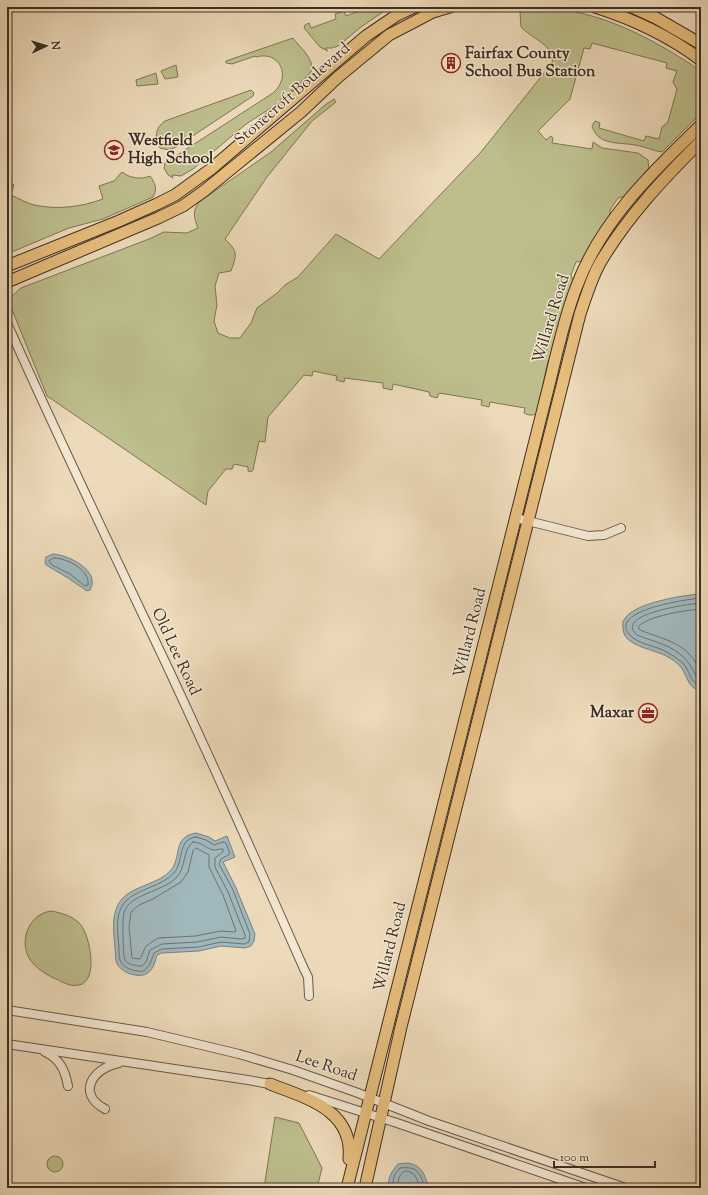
<svg xmlns="http://www.w3.org/2000/svg" width="708" height="1195" font-family="'Sorts Mill Goudy',serif">
<rect width="100%" height="100%" fill="#eddaba"/>
<filter id="stains"><feTurbulence type="fractalNoise" baseFrequency=".005" numOctaves="4"/><feColorMatrix values="0 0 0 0 .2 0 0 0 0 .09 0 0 0 0 .02 0 0 0 .5 -.17"/></filter>
<radialGradient id="worn" r=".72"><stop offset=".6" stop-color="#630" stop-opacity="0"/><stop offset="1" stop-color="#630" stop-opacity=".3"/></radialGradient>
<g fill="#bdbe8c" stroke="#7d7656">
<path d="M370,7h20l-29,20 -23,19 -6,2h-6v1l2,2 -8,-4 -16,-19 1,-3 4,-2 2,5 25,-9 -1,-5 9,-3 2,5z"/>
<path d="M524,7c11,0 21,-1 31,0 7,1 14,3 21,5 46,10 86,33 125,59v42l-39,39c-9,-1 -18,-6 -27,-7 -16,-3 -37,1 -43,-19l3,-5 5,2 -1,5 45,13 2,-5 13,3 3,-12 6,-5 9,-33 -4,-7 4,-11 -11,-3 1,-5 -75,-20 -2,6 -6,-1 -14,51 -32,32 8,9 5,-4 2,2 -1,5 40,6 1,-7 9,6 36,5 10,7 1,9 -23,27 -8,2 -8,12v6l-27,45 -7,1 -5,13 2,5 -1,8 -20,70 -4,3 -5,23 1,8 -6,20c-5,4 -8,4 -14,1l1,-5 -35,-6 -1,5 -8,-2 1,-5 -43,-7 -2,5 -7,-2 -1,-4 -36,-8 -1,6 -9,-2v-5l-38,-5 -1,4 -8,-2 1,-4 -24,-5 -1,5 -8,-1 -36,42 -3,25 -6,-1 -6,29 -2,2 -3,-1v-4l-14,-3 -2,5h-6l-18,22 -2,14 -159,-109 -36,-89 -1,-9 11,-10 128,-49 15,-7 23,1 11,-5c-4,-11 -6,-16 1,-26l72,-50 54,-47 9,-6 2,3 -24,19 -45,56 -42,62c13,13 12,15 6,32l-12,2 -4,13 2,19 -3,16 4,12 12,5h10l11,-15 6,-15 20,-15 8,-8 13,-8 38,-43 43,25 102,-107 71,-89c4,-17 -21,-25 -31,-36l-1,-15z"/>
<path d="M293,38c7,10 26,24 16,37l-38,33 -25,16 -53,45 -12,7 -9,-1 1,3 -5,-3 -4,-7 1,-5 108,-70c19,-16 7,-43 -17,-36l-1,-1 -23,8 -6,-1v-2z"/>
<path d="M176,65l2,12 -13,2 -4,-8z"/>
<path d="M156,73l2,11 -21,2 -1,-6z"/>
<path d="M251,90l3,3 -1,3 -77,51 -7,3 -9,-2c-6,-10 -5,-20 5,-27z"/>
<path d="M122,172c8,6 18,8 28,4 5,7 8,13 3,21l-50,22 -34,9 -62,26v-72l7,3 -3,10c7,3 15,8 23,10 23,5 47,2 69,-6l-4,-13 15,-5z"/>
<path d="M51,911c11,2 22,5 30,14 9,12 18,56 -2,60 -7,2 -15,-2 -21,-5 -11,-5 -22,-11 -29,-22 -10,-18 0,-44 22,-47z"/>
<path d="M275,1117l24,6 23,45 -5,20h-53z"/>
<circle cx="55" cy="1164" r="8"/>
</g>
<g fill="#a0b7bc" stroke="#78817e">
<path d="M53,554c16,1 48,17 37,36l-3,1 -19,-13 -22,-13 -1,-3 1,-5z"/>
<path d="M701,594v96c-13,0 -14,-16 -21,-24 -3,-3 -8,-7 -12,-9 -13,-8 -44,-10 -45,-28 0,-3 -1,-7 1,-9 8,-17 60,-25 77,-26z"/>
<path d="M196,833l13,4 6,4 12,-5 8,21 -12,5 13,26 19,46 -1,7 -3,5 -6,2 -24,-2 -22,5 -37,2 -5,2c-2,6 -3,13 -8,17 -8,8 -30,1 -33,-11 -1,-3 0,-8 -1,-12 -1,-16 -5,-36 7,-50 12,-14 36,-14 49,-29 11,-13 1,-33 25,-37z"/>
<path d="M408,1163c15,3 16,11 21,25h-40c-2,-10 3,-17 9,-24z"/>
</g>
<g fill="none" stroke-linecap="round" stroke-linejoin="round">
<g stroke="#6e736e" stroke-width="1">
<path d="M54,558c13,0 36,12 34,27l-3,1 -15,-12 -18,-9 -3,-4z"/>
<path d="M701,598c-12,1 -92,12 -72,36 10,12 29,11 41,20 4,2 9,6 13,9 7,8 7,20 18,23"/>
<path d="M701,603c-12,1 -88,11 -64,32 17,7 37,10 50,26 6,6 7,16 14,20"/>
<path d="M701,609c-15,1 -54,7 -63,18l2,3c27,11 48,12 61,43"/>
<path d="M196,837l10,3 8,5 9,-3 3,1 4,11 -9,5 -2,5 14,26 17,44 -1,8 -5,2 -23,-2 -23,5 -36,2 -8,4 -4,11 -6,7c-8,1 -21,-2 -24,-11 -1,-3 -1,-8 -1,-12 -1,-15 -5,-35 7,-47 13,-13 35,-14 48,-28 10,-11 3,-34 22,-36z"/>
<path d="M193,842c9,0 12,6 20,8 3,0 6,-1 10,-1v3l-8,6v9l13,25 17,43v3l-4,1 -20,-2 -24,5 -35,2 -12,6 -4,12 -4,4c-5,0 -14,-1 -17,-6 -2,-5 -3,-41 -1,-47 0,-2 3,-6 4,-8 11,-12 36,-15 48,-27 11,-11 6,-29 17,-36z"/>
<path d="M196,848l13,7v12l14,28 13,36 -1,1 -15,-1 -24,5 -38,2 -12,8 -6,13 -8,-1 -3,-31 2,-15 8,-7 14,-6 28,-17 7,-10 5,-21z"/>
<path d="M393,1188c-1,-8 1,-14 7,-20 18,-2 20,5 25,20"/>
<path d="M398,1188c-1,-8 3,-22 14,-15 5,3 6,10 7,15"/>
</g>
<g stroke="#695a47" stroke-width="10">
<g id="minor">
<path d="M7,323c52,117 107,231 162,347 46,99 91,199 135,299l4,8 1,19"/>
<path d="M516,518l72,18 16,-1 17,-7"/>
<path d="M7,1010l140,22 92,22 54,16 65,23 71,28 197,67"/>
<path d="M7,1044l241,36 27,5"/>
<path d="M45,1052c15,7 20,18 23,34"/>
<path d="M309,1095l88,28 189,65"/>
<path d="M105,1109c-29,-16 -12,-41 14,-46"/>
</g>
</g>
<g stroke="#3d2f21" stroke-width="13">
<g id="major">
<path d="M595,7c38,12 74,29 106,53"/>
<path d="M632,7l24,11 45,26"/>
<path d="M7,266l112,-45 38,-17 18,-9 36,-26 155,-133 31,-21 17,-8"/>
<path d="M7,282l151,-64 25,-12 21,-15 97,-79 37,-35 51,-42 44,-23 17,-5"/>
<path d="M270,1084c36,14 84,26 79,75"/>
<path d="M347,1188l202,-803c8,-33 15,-66 27,-97 24,-66 76,-116 125,-163"/>
<path d="M365,1188l36,-161 179,-713c6,-17 11,-35 20,-51 27,-46 63,-84 101,-122"/>
</g>
</g>
<use href="#minor" stroke="#f3e7d2" stroke-width="8"/>
<use href="#major" stroke="#e6bd7d" stroke-width="11"/>
</g>
<defs>
<g id="building-ring" transform="scale(1)"><circle r="9.5" fill="#f3e7d2" stroke="#8f2418" stroke-width="1.5"/><path d="M-4-6H4V6H1V3H-1V6H-4ZM-2.5-4.3h1.7v1.8h-1.7ZM.8-4.3h1.7v1.8H.8ZM-2.5-1h1.7V.8h-1.7ZM.8-1h1.7V.8H.8Z" fill="#8f2418"/></g>
<g id="school-ring" transform="scale(1)"><circle r="9.5" fill="#f3e7d2" stroke="#8f2418" stroke-width="1.5"/><path d="M0-5L7-2L0 1L-7-2ZM-4 1L0 2.5L4 1V4Q0 6-4 4Z" fill="#8f2418"/></g>
<g id="office-ring" transform="scale(1)"><circle r="9.5" fill="#f3e7d2" stroke="#8f2418" stroke-width="1.5"/><path d="M-6-3h4V-5.5h4V-3h4V5H-6ZM-1-4.5V-3h2v-1.5ZM-6 0V1H6V0Z" fill="#8f2418"/></g>
</defs>
<g fill-rule="evenodd">
<use href="#building-ring" x="451" y="63"/>
<use href="#school-ring" x="114" y="150"/>
<use href="#office-ring" x="648" y="713"/>
</g>
<g text-anchor="middle" dominant-baseline="central" stroke-width="3" stroke-linejoin="round" paint-order="stroke">
<g font-size="16" font-weight="bold" fill="#3d2f21" stroke="#f3e7d2" text-anchor="start">
<text x="465" y="54">Fairfax County<tspan x="465" dy="18">School Bus Station</tspan></text>
<text x="128" y="141">Westfield<tspan x="128" dy="18">High School</tspan></text>
<text x="634" y="713" text-anchor="end">Maxar</text>
</g>
<g font-size="16" fill="#3d2f21" stroke="#f3e7d2">
<text transform="translate(293 95) rotate(-41)">Stonecroft Boulevard</text>
<text transform="translate(552 319) rotate(-73)">Willard Road</text>
<text transform="translate(471 633) rotate(-76)">Willard Road</text>
<text transform="translate(175 652) rotate(65)">Old Lee Road</text>
<text transform="translate(391 947) rotate(-76)">Willard Road</text>
<text transform="translate(326 1067) rotate(19)">Lee Road</text>
</g>
</g>
<rect width="708" height="1195" fill="none" stroke="#eddaba" stroke-width="24"/>
<rect x="8" y="8" width="692" height="1179" fill="none" stroke="#3d2f21" stroke-width="2"/>
<rect x="12" y="12" width="684" height="1171" fill="none" stroke="#3d2f21"/>
<g transform="translate(46 46) rotate(86)" stroke="#f3e7d2" stroke-width="3" paint-order="stroke">
<path d="M0-3L7 15L0 10L-7 15Z" fill="#3d2f21"/>
<text y="-6" font-size="11" font-weight="bold" text-anchor="middle" fill="#3d2f21">N</text>
</g>
<path d="M554 1161v6h101v-6" fill="none" stroke="#3d2f21" stroke-width="2"/>
<text x="560" y="1161" font-size="12" fill="#3d2f21" stroke="#f3e7d2" stroke-width="3" paint-order="stroke">100 m</text>
<rect width="100%" height="100%" filter="url(#stains)"/>
<rect width="100%" height="100%" fill="url(#worn)"/>
</svg>
